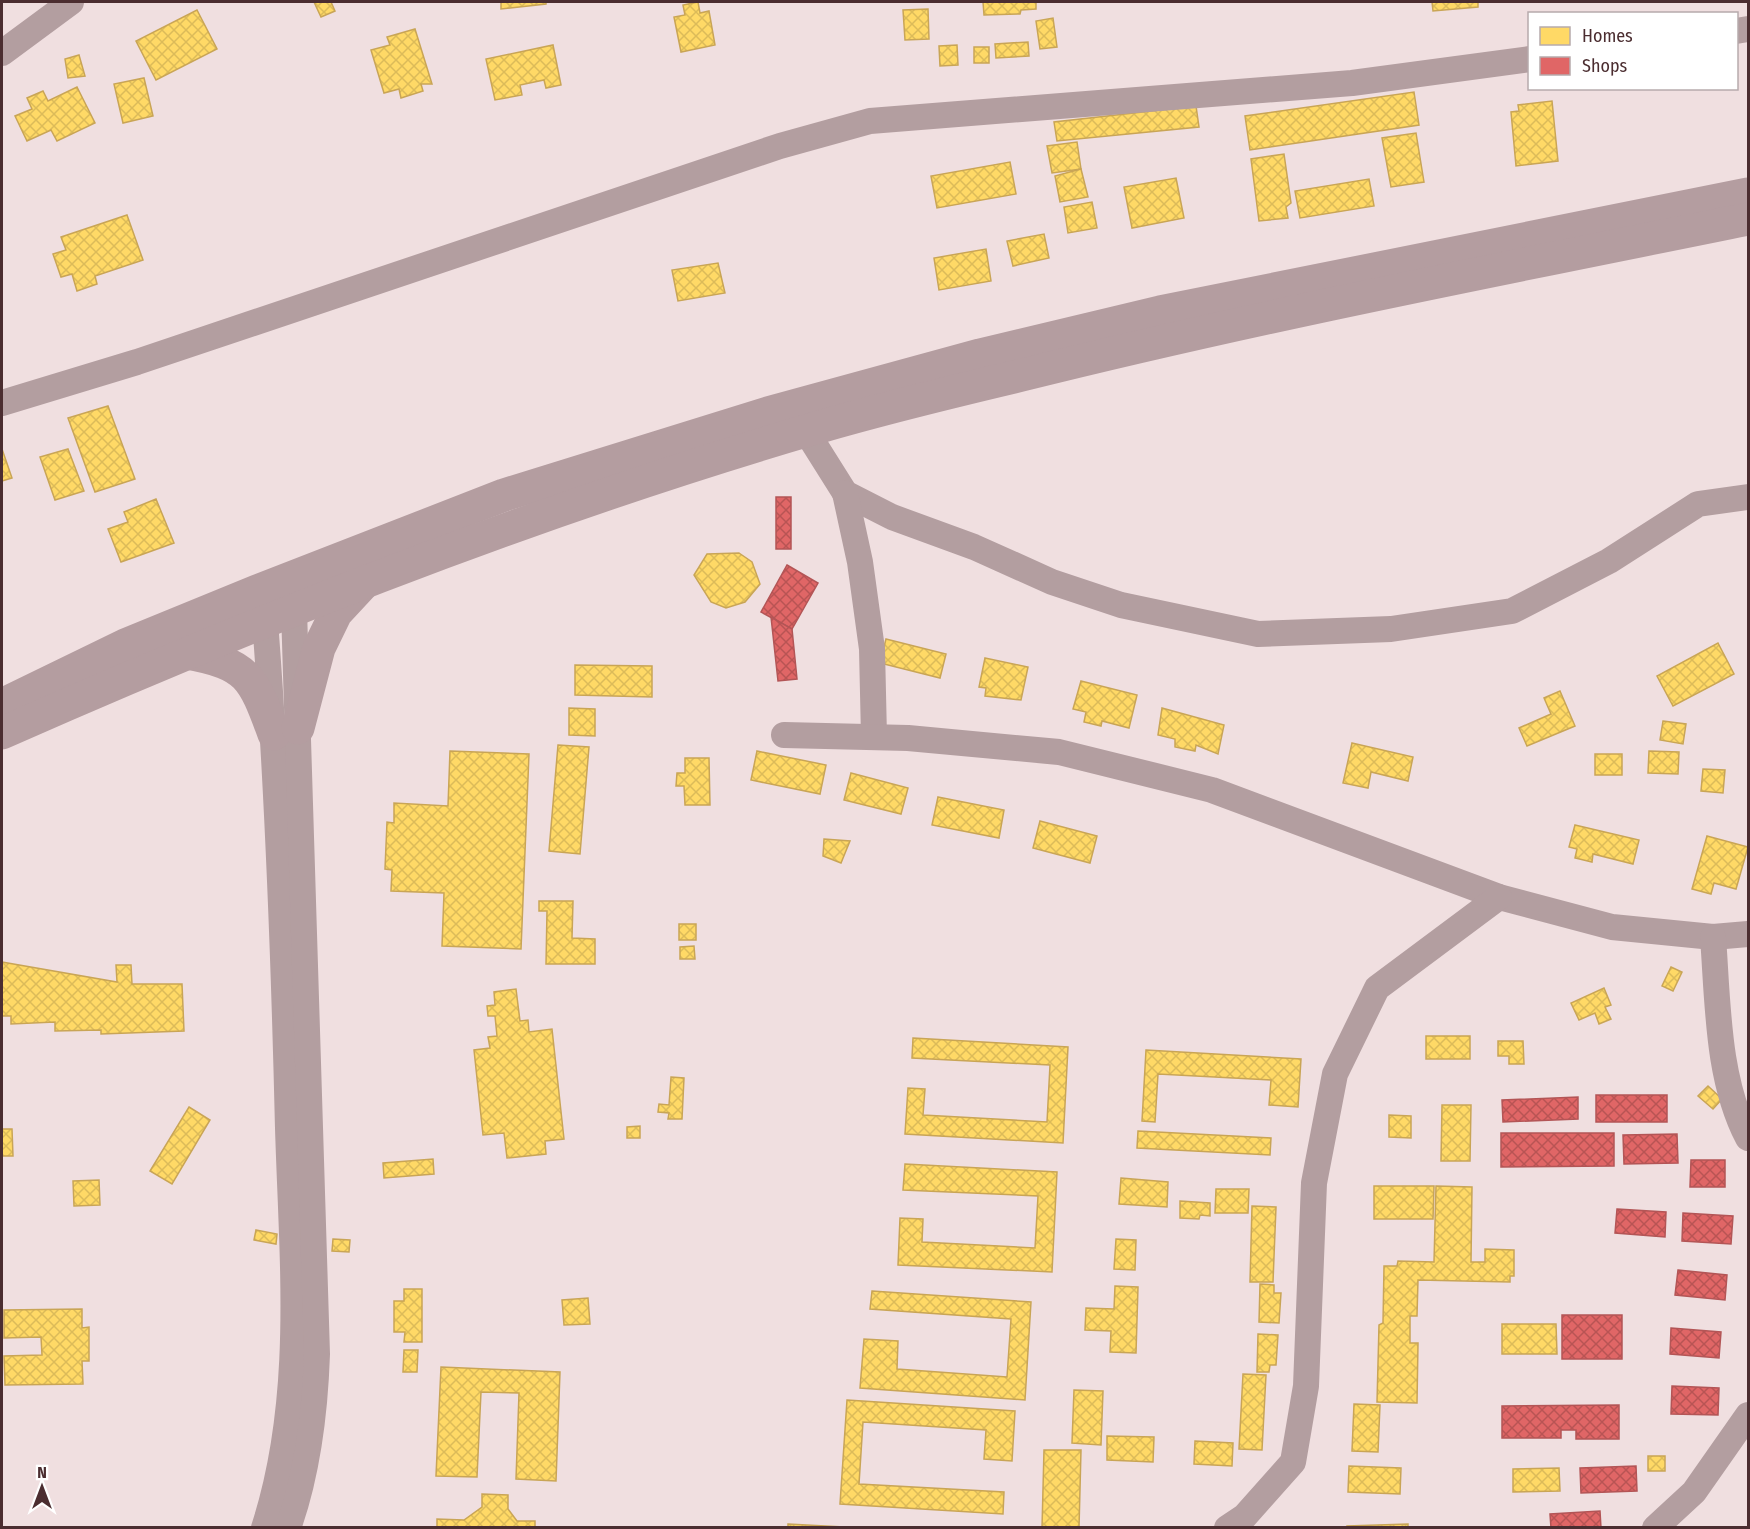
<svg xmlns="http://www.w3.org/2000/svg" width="1750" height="1529" font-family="'Fira Sans Condensed',sans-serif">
<defs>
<pattern id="homes-cross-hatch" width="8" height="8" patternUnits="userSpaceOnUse" patternTransform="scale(1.5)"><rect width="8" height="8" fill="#ffd966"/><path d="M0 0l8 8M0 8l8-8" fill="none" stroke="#dcbb59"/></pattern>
<pattern id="shops-cross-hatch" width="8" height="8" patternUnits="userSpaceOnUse" patternTransform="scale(1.5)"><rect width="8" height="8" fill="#e06666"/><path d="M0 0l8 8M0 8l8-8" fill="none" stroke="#b85454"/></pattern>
</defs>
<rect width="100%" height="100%" fill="#f0dfe0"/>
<g fill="url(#homes-cross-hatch)" stroke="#c9a556" stroke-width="1.5">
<path d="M314,2h17l4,9 -14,6z"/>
<path d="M501,2h45v2l-45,5z"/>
<path d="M698,2l2,11 9,-2 6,34 -34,7 -7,-35 11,-2 -2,-10z"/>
<path d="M973,2h63v7l-15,1 -1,4 -36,1 -1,-13z"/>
<path d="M1432,2h46v5l-45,4z"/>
<path d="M928,9l1,30 -24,1 -2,-30z"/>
<path d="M197,10l20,39 -61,31 -20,-39z"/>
<path d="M1053,18l4,29 -17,2 -4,-28z"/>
<path d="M415,29l17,55h-11l2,7 -22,7 -2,-9 -15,4 -13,-43 19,-5 -3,-8z"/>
<path d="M1028,42l1,14 -33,2 -1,-14z"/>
<path d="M553,45l8,40 -15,3 -2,-8 -24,5 2,10 -27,5 -9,-41z"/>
<path d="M957,45l1,20 -18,1 -1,-20z"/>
<rect x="974" y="47" width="15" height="16"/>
<path d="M79,55l6,21 -17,2 -3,-19z"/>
<path d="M144,78l9,38 -30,7 -9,-39z"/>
<path d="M77,87l18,36 -38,18 -6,-11 -24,11 -12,-25 17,-7 -5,-11 16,-7 5,10z"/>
<path d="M1414,92l5,33 -169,25 -5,-34z"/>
<path d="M1552,101l6,60 -42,5 -5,-54 8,-1 -1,-6z"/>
<path d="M1196,106l3,21 -142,14 -3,-19z"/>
<path d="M1416,133l8,49 -33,5 -9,-49z"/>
<path d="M1077,142l4,27 -29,4 -5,-27z"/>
<path d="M1284,154l7,49 -5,4 2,11 -29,3 -8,-62z"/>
<path d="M1010,162l6,32 -79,14 -6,-32z"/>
<path d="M1081,169l7,28 -28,5 -5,-26z"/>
<path d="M1176,178l8,40 -52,10 -8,-41z"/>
<path d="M1369,179l5,27 -74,12 -5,-27z"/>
<path d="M1092,202l5,26 -29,5 -4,-26z"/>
<path d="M127,215l16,45 -48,16 2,8 -20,7 -5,-17 -11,3 -8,-23 13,-4 -5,-13z"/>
<path d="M1044,234l5,24 -36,8 -6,-25z"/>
<path d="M986,249l5,32 -52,9 -5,-32z"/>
<path d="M718,263l7,30 -47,8 -6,-31z"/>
<path d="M108,406l27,73 -40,13 -27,-74z"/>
<path d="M2,449l10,29 -10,3z"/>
<path d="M68,449l16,42 -29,9 -15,-43z"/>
<path d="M156,499l18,44 -53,19 -13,-33 20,-7 -4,-10z"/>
<path d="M739,553l13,9 8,22 -15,18 -19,6 -15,-6 -17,-27 13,-21z"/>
<path d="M886,639l60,15 -6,24 -60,-15z"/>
<path d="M1718,643l16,31 -61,32 -16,-30z"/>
<path d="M985,658l43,9 -7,33 -36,-4 1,-8 -7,-1z"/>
<path d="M575,665l77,1v31l-77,-2z"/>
<path d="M1081,681l56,14 -8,33 -27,-7 -1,5 -17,-4 2,-10 -13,-3z"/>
<path d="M1560,691l15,35 -48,20 -8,-18 32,-14 -7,-16z"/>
<path d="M569,708l26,1v27l-26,-1z"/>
<path d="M1162,708l62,17 -6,29 -22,-9 -1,6 -20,-4v-8l-17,-4z"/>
<path d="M1663,721l23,3 -3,20 -23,-4z"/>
<path d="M1352,743l61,14 -5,24 -37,-9 -3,16 -25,-5z"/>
<path d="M558,745l31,2 -9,107 -31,-3z"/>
<path d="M450,751l79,3 -8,195 -79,-3 2,-53 -53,-2 1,-21 -7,-1 2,-47 7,1v-20l54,3z"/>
<path d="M757,751l69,14 -6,29 -69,-14z"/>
<path d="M1649,751l30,1 -1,22 -30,-1z"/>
<rect x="1595" y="754" width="27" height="21"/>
<path d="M685,758h24l1,47h-25l-1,-19h-8l1,-13h8z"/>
<path d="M1703,769l22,1 -2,23 -22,-2z"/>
<path d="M851,773l57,15 -7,26 -57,-14z"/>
<path d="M938,797l66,13 -5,28 -67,-13z"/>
<path d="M1040,821l57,15 -7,27 -57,-15z"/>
<path d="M1575,825l64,15 -6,24 -40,-10 -1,8 -17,-4 2,-9 -8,-2z"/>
<path d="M1707,836l41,11 -12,42 -22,-6 -3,11 -19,-5z"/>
<path d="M824,839l26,2 -9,22 -18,-7z"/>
<path d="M539,901h34l-1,37 23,1v25h-49l1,-53h-8z"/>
<rect x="679" y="924" width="17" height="16"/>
<path d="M694,946l1,13h-15v-12z"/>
<path d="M2,962l115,20 -1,-17h15l1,19h50l2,47 -83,3v-4l-46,1v-9l-44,2v-8h-9z"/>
<path d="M1671,967l11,5 -9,19 -11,-5z"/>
<path d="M1604,988l7,17 -6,2 6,12 -12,5 -4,-11 -16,7 -8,-17z"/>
<path d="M516,989l4,32 8,-1 1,12 23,-3 12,110 -19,2 1,13 -39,4 -3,-25 -21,2 -9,-85 16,-2 -2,-11 9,-1 -2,-20h-7l-1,-10 8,-1 -1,-13z"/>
<rect x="1426" y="1036" width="44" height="23"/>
<path d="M913,1038l155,9 -5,96 -158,-9 3,-46 17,1 -2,26 124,7 3,-57 -138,-7z"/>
<path d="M1498,1041h25l1,23h-15v-8h-11z"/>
<path d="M1146,1050l155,9 -3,48 -29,-2 2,-25 -113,-6 -3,48 -13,-1z"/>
<path d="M671,1077l13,1 -2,41h-14l1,-6 -11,-1 1,-8 10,1z"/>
<path d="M1708,1086l14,13 -9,10 -15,-13z"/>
<path d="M1442,1105h29l-1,56h-29z"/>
<path d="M189,1107l21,13 -38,64 -22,-13z"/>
<path d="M1389,1115l22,1v22l-22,-1z"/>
<path d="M640,1126v12h-13v-11z"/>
<path d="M2,1129h10l1,27h-11z"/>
<path d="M1138,1131l133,7 -1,17 -133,-7z"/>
<path d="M433,1159l1,15 -50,4 -1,-15z"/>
<path d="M905,1164l152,8 -5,100 -154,-7 2,-47 23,1 -1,23 113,6 3,-52 -135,-6z"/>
<path d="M1121,1178l47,4 -1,25 -48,-3z"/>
<path d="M99,1180l1,25 -26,1 -1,-25z"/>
<path d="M1374,1186h60l-1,33h-59z"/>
<path d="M1436,1186l36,1 -1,75h14v-13l29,1v26h-4v6l-92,-2 -1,36h-7v27h8l-1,60 -40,-1 2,-77 4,-2 1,-57h13l1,-5 36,1z"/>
<path d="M1216,1189h33l-1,24h-33z"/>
<path d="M1180,1201l30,2v13l-10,-1 -1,4 -19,-1z"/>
<path d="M1252,1206l24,1 -3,75h-23z"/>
<path d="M256,1230l21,4 -1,10 -22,-4z"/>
<path d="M333,1239l17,1 -1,12 -17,-1z"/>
<path d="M1116,1239l20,1 -1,30 -21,-1z"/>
<path d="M1260,1284l14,1v8h7l-2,30 -20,-1z"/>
<path d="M1115,1286l23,1 -2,66 -26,-1 1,-21 -26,-1 1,-22 28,1z"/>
<path d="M404,1289h18v53h-18l1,-10h-11v-31h10z"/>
<path d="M872,1291l159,11 -6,98 -165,-12 4,-49 34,2 -1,28 110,8 4,-58 -141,-10z"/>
<path d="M588,1298l2,26 -26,1 -2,-25z"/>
<path d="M82,1309v19l7,-1v34h-7l1,23 -78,1 -1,-29 38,-1 -1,-18 -37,1v-28z"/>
<path d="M1502,1324h54l1,30h-55z"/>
<path d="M1258,1334l20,1 -2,30h-6l-1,7h-12z"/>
<path d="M404,1350h14l-1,22h-14z"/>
<path d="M441,1367l119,5 -4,109 -40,-2 3,-86 -38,-1 -4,85 -41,-1z"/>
<path d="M1243,1374l23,1 -4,75 -23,-1z"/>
<path d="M1074,1390l29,1 -2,54 -29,-2z"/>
<path d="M847,1400l168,11 -3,50 -28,-2 2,-29 -123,-8 -4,62 145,8 -1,22 -163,-10z"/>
<path d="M1354,1404l26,1 -2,47 -26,-1z"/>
<path d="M1107,1436l47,1 -1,25 -46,-2z"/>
<path d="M1195,1441l38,2 -1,23 -38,-2z"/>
<path d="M1044,1450h37l-2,78h-37z"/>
<rect x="1648" y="1456" width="17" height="15"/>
<path d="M1349,1466l52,2 -1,26 -52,-2z"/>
<path d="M1559,1468l1,23 -47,1v-23z"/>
<path d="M482,1494l26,1v14l9,12h18v7h-98v-9l27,1 18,-13z"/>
<path d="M788,1524l75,4h-75z"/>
<path d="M1408,1524v4h-61v-2z"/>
</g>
<g fill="url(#shops-cross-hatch)" stroke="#b35556" stroke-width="1.5">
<rect x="776" y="497" width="15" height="52"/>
<path d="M787,565l31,18 -26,46 -31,-17z"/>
<path d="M771,617l21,12 5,50 -19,2z"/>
<rect x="1596" y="1095" width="71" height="27"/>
<path d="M1578,1097v22l-75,3 -1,-22z"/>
<path d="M1501,1133h113v33l-113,1z"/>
<path d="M1677,1134l1,29 -54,1 -1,-29z"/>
<path d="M1691,1160h34v27h-35z"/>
<path d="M1617,1209l49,3 -1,25 -50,-4z"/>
<path d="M1683,1213l50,3 -2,28 -49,-3z"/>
<path d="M1678,1270l49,5 -2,25 -50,-5z"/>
<rect x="1562" y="1315" width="60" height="44"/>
<path d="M1671,1328l50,4 -2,26 -49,-4z"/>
<path d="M1672,1386l47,2 -1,27 -47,-1z"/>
<path d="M1619,1405v34h-43v-9h-15v8h-59v-32z"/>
<path d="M1636,1466l1,25 -56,2 -1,-25z"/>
<path d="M1600,1511l1,17h-50l-1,-14z"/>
</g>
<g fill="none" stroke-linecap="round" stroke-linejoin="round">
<g stroke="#b39ea0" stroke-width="26">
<path d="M1736,31l12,-2"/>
<path d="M2,53l69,-51"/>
<path d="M2,403l135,-41 643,-216 90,-25 482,-38 178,-24"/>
<path d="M806,431l39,62 47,24 82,30 78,35 69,23 137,29 133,-5 121,-18 97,-50 89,-57 50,-7"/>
<path d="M845,493l15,69 12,87 2,88"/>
<path d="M261,605l4,16c13,169 19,338 23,507 4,134 18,270 -24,400"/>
<path d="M784,735l124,3 151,14 153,38 287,107 113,30 101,10 35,-3"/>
<path d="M1713,937c5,66 4,142 35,201"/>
<path d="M288,1528c20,-56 27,-115 29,-174l-23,-744 -3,-17"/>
<path d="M1227,1528l18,-12 48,-54 13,-76 8,-203 21,-109 42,-86 122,-91"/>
<path d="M1655,1528l39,-36 54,-77"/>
</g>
<g stroke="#b49da0" stroke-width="33">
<path d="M187,653c61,11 66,24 87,81"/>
<path d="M2,705l123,-60 132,-54 247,-96 264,-82 212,-58 180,-43 588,-118"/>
<path d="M298,728l21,-80 17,-35 26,-28"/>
<path d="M2,733c262,-116 531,-222 807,-303 70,-21 141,-38 213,-55 240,-60 484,-107 726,-156"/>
</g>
</g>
<rect width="1750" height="1529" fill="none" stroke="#4b2d30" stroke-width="6"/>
<rect x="1528" y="12" width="210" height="78" fill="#ffffff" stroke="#b7abac" stroke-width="1.5"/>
<rect x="1540" y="27" width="30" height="18" fill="#ffd966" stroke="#b7abac" stroke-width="1.5"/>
<text x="1582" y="42" font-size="18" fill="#4b2d30">Homes</text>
<rect x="1540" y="57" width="30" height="18" fill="#e06666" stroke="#b7abac" stroke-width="1.5"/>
<text x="1582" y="72" font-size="18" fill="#4b2d30">Shops</text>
<g transform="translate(42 1487)" stroke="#ffffff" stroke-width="4.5" paint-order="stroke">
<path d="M0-4.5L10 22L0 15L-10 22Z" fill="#4b2d30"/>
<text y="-9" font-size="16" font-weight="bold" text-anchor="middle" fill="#4b2d30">N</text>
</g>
</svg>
